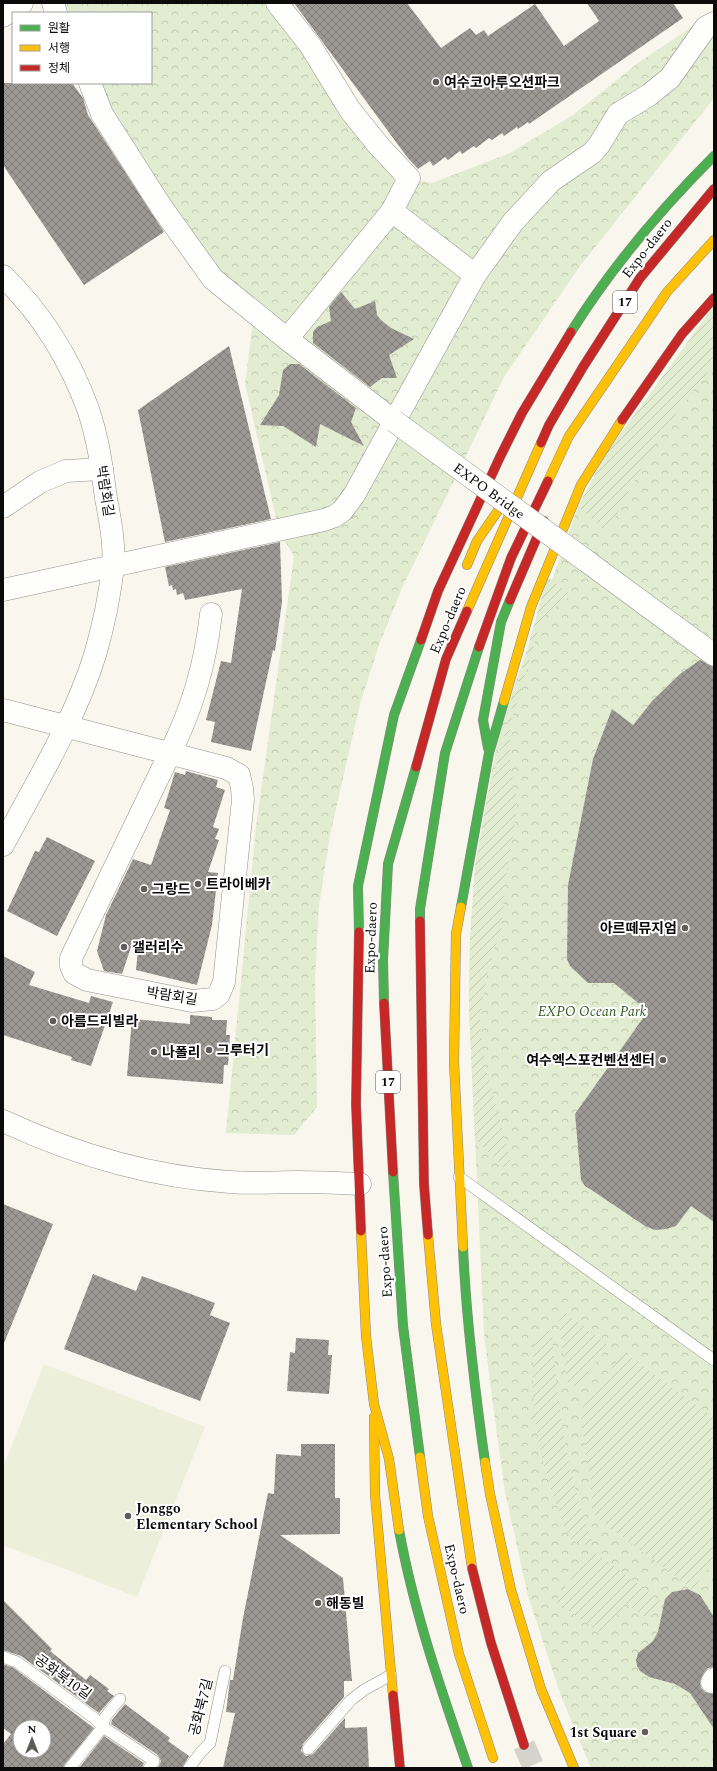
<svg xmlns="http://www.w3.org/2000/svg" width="717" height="1771" font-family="Spectral,'Noto Sans KR',serif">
<defs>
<pattern id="park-crowns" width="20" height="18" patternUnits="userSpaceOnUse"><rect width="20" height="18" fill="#e2ecd0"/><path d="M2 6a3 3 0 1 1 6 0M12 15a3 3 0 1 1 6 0" fill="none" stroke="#c1c9b1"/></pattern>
<pattern id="garden-furrows" width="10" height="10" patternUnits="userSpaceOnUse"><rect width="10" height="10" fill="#e2ecd0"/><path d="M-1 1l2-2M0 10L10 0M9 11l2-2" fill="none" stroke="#c1c9b1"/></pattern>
<pattern id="building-cross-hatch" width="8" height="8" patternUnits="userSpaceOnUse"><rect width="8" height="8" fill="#9c9994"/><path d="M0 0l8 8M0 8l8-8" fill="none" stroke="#7d7b77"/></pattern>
</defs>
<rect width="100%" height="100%" fill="#f9f6ee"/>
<g fill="url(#park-crowns)">
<path d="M53,3h224l132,175 23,5 78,-30 63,-38 65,-52 76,-51v86l-134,168 -76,111 -101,209 -23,56 -20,62 -30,131 -11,71 -4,73 2,128 -23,28 -68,-2 30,-306 38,-271 -15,-25 -34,-147 8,-62 -40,-43 -123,-196h61v-70h-95z"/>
<path d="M714,306v1462h-123l-30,-72 -33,-100 -23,-104 -13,-94 -8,-64 -15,-325 1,-70 5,-72 25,-141 78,-219z"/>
</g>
<g fill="url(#garden-furrows)">
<path d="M714,306v58l-48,63 -29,49 -29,55 -30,-24 27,-52z"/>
<path d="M547,577l24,18 -26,20 -4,6 -31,105v40l7,32v12l-11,68 -5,52 -13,38 -8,49 4,44 27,101 -4,8 -32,-31 -6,-130 1,-70 5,-72 12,-69z"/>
<path d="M566,1313l43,33 -33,42 -9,-6 -8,-61z"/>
<path d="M545,1328l4,2 3,6c7,72 12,131 39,199v6l-2,4c-8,1 -14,-2 -19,-8 -6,-9 -9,-21 -13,-31 -18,-46 -26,-95 -24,-144 1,-12 -2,-30 12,-34z"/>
<path d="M624,1352l90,66v143l-21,28 -98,-72 -15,-106z"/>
<path d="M592,1550l68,50 -13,18 -21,-15 -23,32 -48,-34z"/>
</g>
<path fill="#ecf0da" d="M44,1364l161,63 -68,170 -134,-52v-77z"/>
<g fill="url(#building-cross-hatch)" fill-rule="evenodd">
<path d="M294,3h113l34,45 29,-20 6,7 8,-5 4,6 47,-32 29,42 35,-25 -12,-18h86l10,15 -154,106 -1,-2 -10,7 -1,-2 -13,9 -2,-3 -10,7 -3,-2 -13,10 -2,-2 -12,8 -2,-3 -12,9 -3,-3 -12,9 -3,-5 -12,8 -11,-12z"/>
<path d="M3,83h69l11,15 5,17 76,117 -80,53 -81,-120z"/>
<path d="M341,292l14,17 20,-8 2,14 4,5 10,8 23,11 -25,16 8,23h-15l-12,9 -57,-44v-11l4,-5 14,-6 -2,-14z"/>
<path d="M229,346l42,173 -106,23 -27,-132z"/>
<path d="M290,364h9l57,44 -5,14 13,24 -44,-22 -4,23 -33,-21 -23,-1 19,-30 4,-25z"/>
<path d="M280,542l2,60 -7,49 -2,-1 -22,101 -40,-9 4,-20 -9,-2 15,-59 10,2 11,-74 -57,11 -2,-7 -6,2 -1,-6 -3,1 -1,-5 -3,1 -4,-19z"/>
<path d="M700,660l14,7v555l-23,-16 -15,20 -10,3 -11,1 -10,-4 -52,-35 -8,-5 -4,-6 -6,-66 73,-103 -34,-28h-26l-18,-17 -3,-7 1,-74 25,-126 19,-50 21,16 20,-25 27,-26z"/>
<path d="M186,771l32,9 -2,7 9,3 -12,37 6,2 -4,10 4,1 -11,32 10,1 -6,52 -15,60 -61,-15 2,-21 -7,-2 -9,27 -18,-3 -7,-20 9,-36 27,-56 18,6 19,-55 -6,-2 11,-36 10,3z"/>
<path d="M47,837l48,24 -38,75 -50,-25 28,-60 4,1z"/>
<path d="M3,956l32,16 -6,13 60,18 2,-7 22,6 -22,64 -20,-6 1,-3 -69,-22z"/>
<path d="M190,1015l22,2v3h15l-1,15h4l-2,30h-4l-1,19 -96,-8 5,-57 58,5z"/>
<path d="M3,1204l50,20 -49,119h-1z"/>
<path d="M93,1274l43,17 6,-15 73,27 -5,12 20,8 -30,78 -136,-52z"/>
<path d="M296,1338l33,2 -1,15h4l-3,39 -42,-3 3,-39 5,1z"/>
<path d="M301,1444h34v54h5v36l-60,1 63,43 9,103h-8v16l-41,47 -2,7 5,5 7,-2 32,-36v10l22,-1 2,41h-146l12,-55 -9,-1 4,-32h3l10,-62 25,-125 6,1 2,-40 25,2z"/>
<path d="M688,1589l12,6 14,22v50l-6,1 -4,4 -4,10 1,6 4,4 9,2v35l-24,-36 -15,-9 -26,-7 -9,-6 -3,-5 -1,-6 2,-7 15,-12 5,-9 7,-33 7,-7z"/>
<path d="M3,1600l49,49 -2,2 36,29 4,-5 19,14 -2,2 7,5 -15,17 -78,-57 -18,-6z"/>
<path d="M3,1664l11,4 80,60 -29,36 -2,4h-60v-24l8,-10 -8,-6zM20,1727h24v24h-24z"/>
<path d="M125,1704l45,34 -2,3 21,15 -7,12h-24l3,-7 -3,-6 -47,-31 1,-4z"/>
<path d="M104,1736l40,27 -2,5h-63z"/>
</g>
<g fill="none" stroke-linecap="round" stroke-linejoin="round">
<path stroke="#d5d3cc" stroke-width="22" stroke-dasharray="22 11" stroke-linecap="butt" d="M524,1745l10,23"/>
<g stroke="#92918d" stroke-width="12">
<g id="lane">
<path d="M459,1177l255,183"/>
<path d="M3,1657l14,5 77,56 9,9"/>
<path d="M103,1727l2,-10 15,-18"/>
<path d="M308,1749l43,-49 13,-10 27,-15"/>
<path d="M70,1768l33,-41 51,34 -5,7"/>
<path d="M189,1768l12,-16 9,-9 15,-72"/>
</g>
</g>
<g stroke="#92918d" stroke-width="23">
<g id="street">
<path d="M53,3l3,10"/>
<path d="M277,3l33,42 40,65 29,36 30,32 -17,33 -105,128"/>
<path d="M3,16l19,-13"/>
<path d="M90,83l12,31 60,94 51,71 74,60 107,82"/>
<path d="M392,211l83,64"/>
<path d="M3,276c38,37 67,84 85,133 10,29 14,59 18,89 4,22 9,46 7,68 -3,29 -10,61 -18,89 -21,67 -59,128 -92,190"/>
<path d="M3,507l37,-25 26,-11 36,-2"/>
<path d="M585,560l129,95"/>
<path d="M3,590l321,-70 11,-4 7,-5 12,-16 121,-220 38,-53 38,-41 41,-28 7,-8 19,-31 31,-19 21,-17 36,-51 8,-4"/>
<path d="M3,710l223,58 13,7 3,13 1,12 -19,182 -5,12 -6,5 -21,2 -105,-21 -13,-7 -3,-7v-8l99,-205c23,-46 35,-88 41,-139"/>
<path d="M3,1121c71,33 148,56 227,61 23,2 46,0 69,0 20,0 41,1 61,2"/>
<path d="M712,1682l2,-3"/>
</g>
</g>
<g stroke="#898784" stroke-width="10">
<g id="fast">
<path d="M571,332c40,-64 90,-123 143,-176"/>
<path d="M488,748l-5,-28 18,-98 9,-22"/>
<path d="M461,907l28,-154 15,-52"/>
<path d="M420,921v-12l25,-156 34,-106"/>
<path d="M359,932l-1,-46 36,-171 27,-75"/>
<path d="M384,1003l-1,-43 5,-96 28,-97"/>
<path d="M393,1172l10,154 17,131"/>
<path d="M463,1247c3,72 12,144 22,215"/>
<path d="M399,1530c15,82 42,160 69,238"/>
</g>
</g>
<g stroke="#898784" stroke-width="10">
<g id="slow">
<path d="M548,481l21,-45 98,-144 47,-52"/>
<path d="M467,565l10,-24 27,-39"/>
<path d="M467,611l74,-168"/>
<path d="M504,701l27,-94 50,-122 41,-65"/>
<path d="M461,907l-5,27 -2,128 9,185"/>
<path d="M361,1231l5,105 8,68 15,55 10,71"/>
<path d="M428,1235l8,89 36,244"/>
<path d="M374,1417l1,78 18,200"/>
<path d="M420,1457l8,59 31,138 34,104"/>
<path d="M485,1462l5,32 21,96 30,99 33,79"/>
</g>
</g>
<g stroke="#898784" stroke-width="10">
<g id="jam">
<path d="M622,420l60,-86 32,-36"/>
<path d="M541,443l8,-18 34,-58 57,-89 74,-89"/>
<path d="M510,600l34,-79"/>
<path d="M421,640l17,-49 62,-134 22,-44 49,-81"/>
<path d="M479,647l32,-89 37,-77"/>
<path d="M416,767l30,-108 21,-48"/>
<path d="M420,921l4,263 4,51"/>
<path d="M359,932l-3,172 5,127"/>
<path d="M384,1003l9,169"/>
<path d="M472,1568l19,75 33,102"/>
<path d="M393,1695l7,73"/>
</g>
</g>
<use href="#lane" stroke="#fefefc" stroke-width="11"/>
<use href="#street" stroke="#fefefc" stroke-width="22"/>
<use href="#fast" stroke="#4caf50" stroke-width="9"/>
<use href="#slow" stroke="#ffc107" stroke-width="9"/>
<use href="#jam" stroke="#c62828" stroke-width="9"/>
<g stroke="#92918d" stroke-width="23" stroke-linecap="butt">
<path id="street-bridge" d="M394,421l191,139"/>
</g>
<use href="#street-bridge" stroke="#fefefc" stroke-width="22"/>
</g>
<g fill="#5e5d5a" stroke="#fff" stroke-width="1.5">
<circle cx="436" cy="82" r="4"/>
<circle cx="198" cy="884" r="4"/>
<circle cx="144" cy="889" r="4"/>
<circle cx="685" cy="928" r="4"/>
<circle cx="124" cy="947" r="4"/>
<circle cx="53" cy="1021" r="4"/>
<circle cx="209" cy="1050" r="4"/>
<circle cx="154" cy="1052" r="4"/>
<circle cx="663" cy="1060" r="4"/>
<circle cx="128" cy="1516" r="4"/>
<circle cx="318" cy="1603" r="4"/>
<circle cx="645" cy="1732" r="4"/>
</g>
<g text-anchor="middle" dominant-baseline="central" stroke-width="4" stroke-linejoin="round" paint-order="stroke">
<g fill="#fff" stroke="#545454" stroke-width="1">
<rect x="613" y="291" width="24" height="22" rx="3"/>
<rect x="376" y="1071" width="24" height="22" rx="3"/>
</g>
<g font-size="13" font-weight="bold" fill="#0b0b0b">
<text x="625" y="302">17</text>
<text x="388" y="1082">17</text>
</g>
<g font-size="14" font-weight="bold" fill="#0b0b0b" stroke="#fff" text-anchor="start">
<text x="444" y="82">여수코아루오션파크</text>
<text x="206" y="884">트라이베카</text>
<text x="152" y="889">그랑드</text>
<text x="677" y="928" text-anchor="end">아르떼뮤지엄</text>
<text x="132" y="947">갤러리수</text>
<text x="61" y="1021">아름드리빌라</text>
<text x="217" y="1050">그루터기</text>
<text x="162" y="1052">나폴리</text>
<text x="655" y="1060" text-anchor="end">여수엑스포컨벤션센터</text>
<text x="136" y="1508">Jonggo<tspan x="136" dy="16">Elementary School</tspan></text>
<text x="326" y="1603">해동빌</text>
<text x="637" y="1732" text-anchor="end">1st Square</text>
</g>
<g font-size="14" fill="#0b0b0b" stroke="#fff">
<text transform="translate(647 248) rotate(-52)">Expo-daero</text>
<text transform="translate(105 491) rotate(81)">박람회길</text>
<text transform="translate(489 491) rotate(36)">EXPO Bridge</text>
<text transform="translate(448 620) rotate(-67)">Expo-daero</text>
<text transform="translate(371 938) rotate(-88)">Expo-daero</text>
<text transform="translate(172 996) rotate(9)">박람회길</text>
<text transform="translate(385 1262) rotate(-94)">Expo-daero</text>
<text transform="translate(457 1579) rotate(77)">Expo-daero</text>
<text transform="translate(63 1677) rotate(36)">공화북10길</text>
<text transform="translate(201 1707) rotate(-76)">공화북7길</text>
</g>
<g font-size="14" font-style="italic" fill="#305b22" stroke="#fff">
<text x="592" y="1011">EXPO Ocean Park</text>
</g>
</g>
<rect width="717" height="1771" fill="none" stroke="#0b0b0b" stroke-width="8"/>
<rect x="12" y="12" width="140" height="72" fill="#ffffff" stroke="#9d9d9d"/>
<rect x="20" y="25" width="20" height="6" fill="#4caf50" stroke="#9d9d9d"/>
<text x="48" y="32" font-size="12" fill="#0b0b0b">원활</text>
<rect x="20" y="45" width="20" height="6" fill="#ffc107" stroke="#9d9d9d"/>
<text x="48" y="52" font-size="12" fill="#0b0b0b">서행</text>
<rect x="20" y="65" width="20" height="6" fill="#c62828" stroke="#9d9d9d"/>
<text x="48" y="72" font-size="12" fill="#0b0b0b">정체</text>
<g transform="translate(32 1739)"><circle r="19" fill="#ffffff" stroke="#9d9d9d"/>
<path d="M0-3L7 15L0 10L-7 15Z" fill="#5e5d5a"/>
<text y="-6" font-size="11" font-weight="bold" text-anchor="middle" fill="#0b0b0b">N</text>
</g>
</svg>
